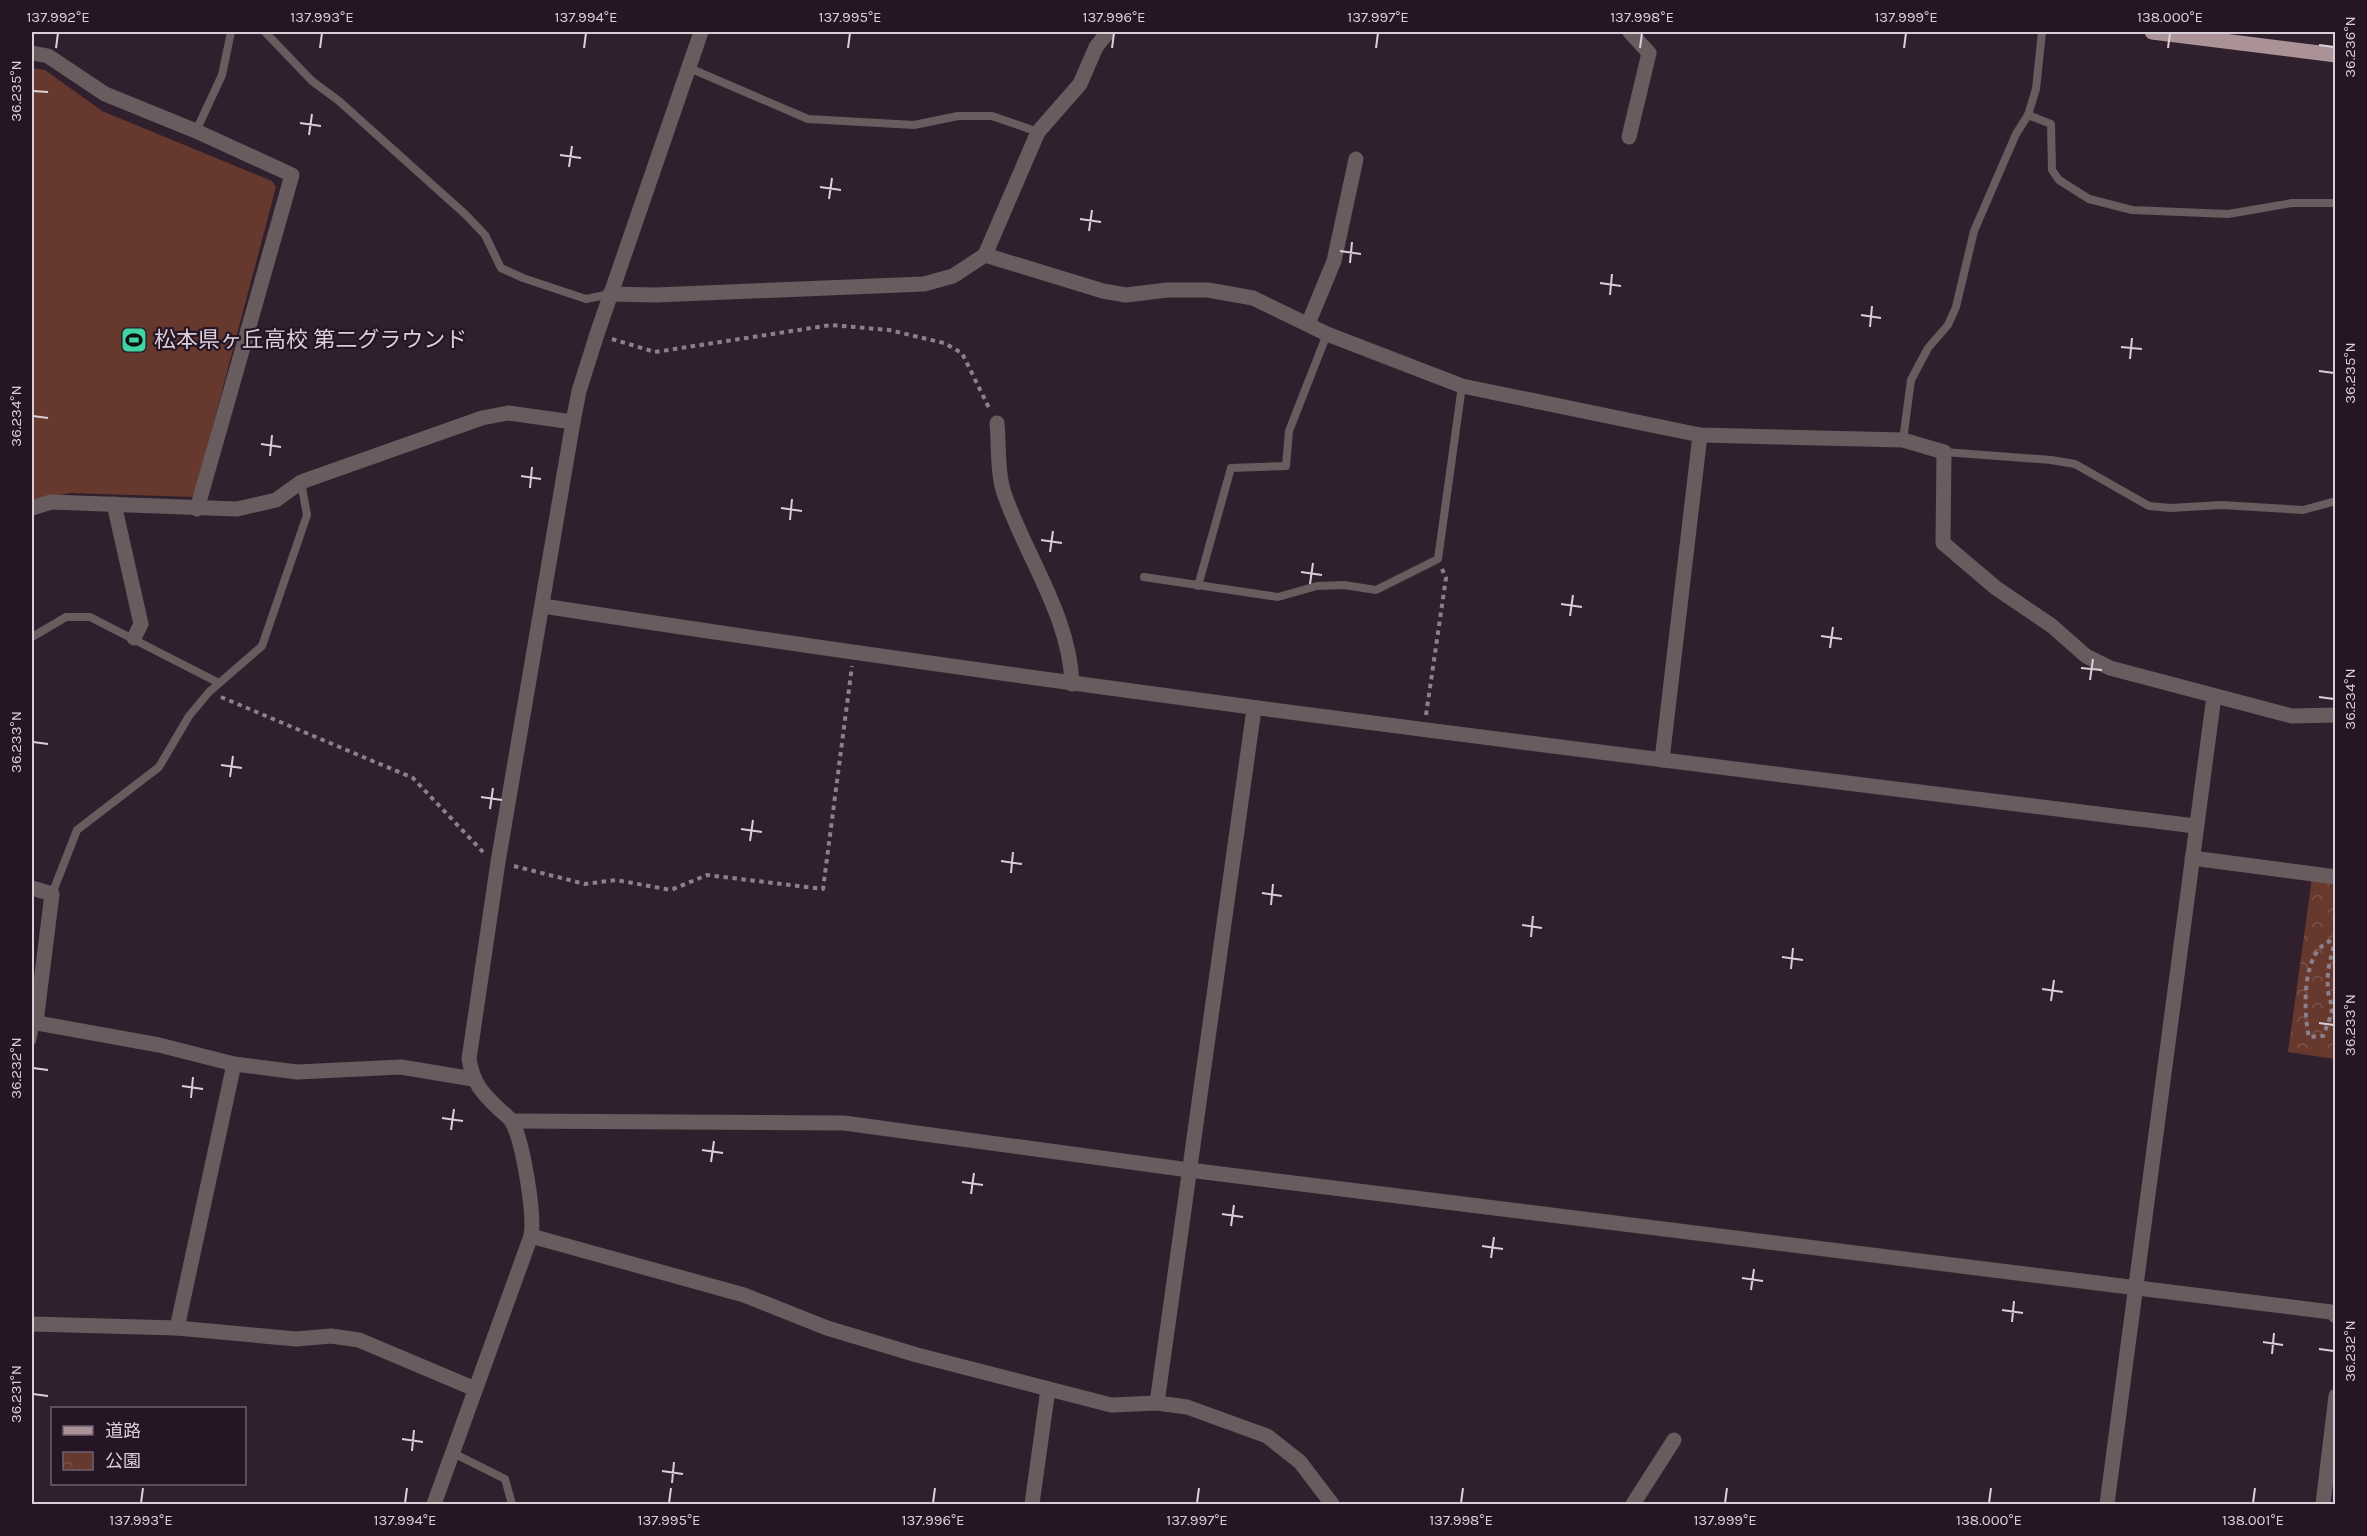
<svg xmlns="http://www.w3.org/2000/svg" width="2367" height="1536" font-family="Karla,'Noto Sans JP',sans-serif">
<defs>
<pattern id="park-crowns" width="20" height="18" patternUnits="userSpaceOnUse" patternTransform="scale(1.5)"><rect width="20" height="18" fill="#67382d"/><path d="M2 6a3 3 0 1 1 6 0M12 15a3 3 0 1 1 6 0" fill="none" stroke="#7c544b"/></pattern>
</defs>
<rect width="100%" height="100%" fill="#30202e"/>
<path fill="url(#park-crowns)" d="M2312,878l23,3v178l-47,-7z"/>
<path fill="#67382d" d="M32,68l13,2 57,41 170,70 4,6 -82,310 -124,-4 -38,8z"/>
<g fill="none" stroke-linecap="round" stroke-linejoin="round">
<g stroke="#8d808b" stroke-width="4" stroke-dasharray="4.5 4.5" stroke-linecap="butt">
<path d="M612,339l43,13 176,-27 58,5 55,13 18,10 28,57"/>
<path d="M221,697l192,81 70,74"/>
<path d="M1426,715l20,-137 -4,-9"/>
<path d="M514,866l71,18 31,-4 55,10 36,-15 116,14 29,-223"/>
<path d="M2336,938c-5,18 -10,34 -8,52 0,6 4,13 4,19 -1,8 -6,19 -9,27l-14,1c-6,-25 -8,-92 26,-97h1"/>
</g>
<g stroke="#685c5f" stroke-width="8">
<path d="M265,32l47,49 27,20 127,114 19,20 16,33 22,10 63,21 24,-5"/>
<path d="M687,67l121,52 106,6 44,-9h34l46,16"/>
<path d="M2028,115l23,9 1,46 7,10 30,19 43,11 96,4 64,-11h44"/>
<path d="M196,131l26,-56 9,-43"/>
<path d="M1903,440l8,-60 17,-32 20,-23 8,-18 18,-76 42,-97 12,-19 8,-26 6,-57"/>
<path d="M1944,452l107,8 24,4 74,42 22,2 50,-3 82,5 33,-9"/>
<path d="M1144,577l134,20 39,-11 27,-1 32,5 62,-31 24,-173"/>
<path d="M1198,586l33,-118 55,-2 3,-35 38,-97"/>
<path d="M32,637l34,-20h24l129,66"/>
<path d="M52,894l25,-64 82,-63 30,-51 20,-24 53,-46 45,-131 -6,-33"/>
<path d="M32,1041l4,-19"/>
<path d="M451,1452l54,27 7,25"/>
</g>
<g stroke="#685c5f" stroke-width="15">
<path d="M32,53l16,3 57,38 91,37 96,44 -95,334"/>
<path d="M1629,137l20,-84 -19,-21"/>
<path d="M985,255l118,36 23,4 41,-5h41l45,8 74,36 135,52 238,49 203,5 41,12 -1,91 53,45 56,38 34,30 24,12 182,48 44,-1"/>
<path d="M610,294l45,1 269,-11 29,-8 32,-21 53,-123 42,-48 16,-37 12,-15"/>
<path d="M1308,324l26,-63 22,-102"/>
<path d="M997,423c2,22 0,52 8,73 22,62 65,121 67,188"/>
<path d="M114,504l27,120 -7,14"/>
<path d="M32,508l19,-6 186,7 39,-9 25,-18 181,-64 26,-5 65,9"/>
<path d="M543,606c549,85 1101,152 1652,220"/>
<path d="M1662,760l38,-325"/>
<path d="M2192,858l144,19"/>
<path d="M32,888l20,6 -16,128"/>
<path d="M32,1022l127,23 75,19 63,8 104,-5 72,12"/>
<path d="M512,1121l332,2 345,47 1142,142 5,4"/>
<path d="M531,1236l213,59 83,33 90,27 194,50 46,-2 30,4 80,29 33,26 32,42"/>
<path d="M32,1324l145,4 119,11 35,-3 28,4 116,49"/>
<path d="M177,1328l57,-264"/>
<path d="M1157,1403l97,-694"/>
<path d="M434,1504l97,-268c4,-21 -8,-95 -19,-114 -3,-5 -9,-9 -13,-13 -17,-16 -26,-26 -30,-50l29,-197 75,-440 6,-31 18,-57 104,-302"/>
<path d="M1032,1504l16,-115"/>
<path d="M1633,1504l41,-64"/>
<path d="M2107,1504l107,-808"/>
<path d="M2323,1504l13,-108"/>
</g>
<path stroke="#aa9297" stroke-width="15" d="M2152,32l184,23"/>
</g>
<path fill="none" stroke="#dacfd9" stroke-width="2" d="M2319,45l15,2M56,48l2,-15M320,48l2,-15M584,48l2,-15M848,48l2,-15M1112,48l2,-15M1376,48l2,-15M1640,48l2,-15M1904,48l2,-15M2168,48l2,-15M33,91l15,1M300,123l21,3M309,135l3,-21M560,155l21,3M569,167l3,-21M820,187l21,3M829,199l3,-21M1080,219l21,3M1089,231l3,-21M1340,251l21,3M1350,263l2,-21M1600,283l21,3M1610,295l2,-21M1861,315l20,3M1870,327l2,-21M2121,347l21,2M2130,359l2,-21M2319,371l15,2M33,416l15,2M261,444l20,3M270,456l2,-21M521,476l20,3M530,488l2,-21M781,508l21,3M790,520l2,-21M1041,540l21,3M1050,552l3,-21M1301,572l21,3M1310,584l3,-21M1561,604l21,3M1570,616l3,-21M1821,636l21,3M1830,648l3,-21M2081,668l21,2M2090,680l3,-21M2319,697l15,2M33,742l15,2M221,765l21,3M230,777l3,-21M481,797l21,3M490,809l3,-21M741,829l21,3M750,841l3,-21M1001,861l21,3M1011,873l2,-21M1262,893l20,3M1271,905l2,-21M1522,925l20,3M1531,937l2,-21M1782,957l21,3M1791,969l2,-21M2042,989l21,3M2051,1001l3,-21M2319,1023l15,2M33,1068l15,2M182,1086l21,3M191,1098l2,-21M442,1118l21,3M451,1130l3,-21M702,1150l21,3M711,1162l3,-21M962,1182l21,3M971,1194l3,-21M1222,1214l21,3M1231,1226l3,-21M1482,1246l21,3M1491,1258l3,-21M1742,1278l21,3M1751,1290l3,-21M2002,1310l21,3M2012,1322l2,-21M2263,1342l20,3M2319,1349l15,2M2272,1354l2,-21M33,1394l15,2M402,1439l21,3M412,1451l2,-21M662,1471l21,3M672,1483l2,-21M141,1503l2,-15M405,1503l2,-15M669,1503l2,-15M933,1503l2,-15M1197,1503l2,-15M1461,1503l2,-15M1725,1503l2,-15M1989,1503l2,-15M2253,1503l2,-15"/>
<defs>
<g id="stadium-square" transform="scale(1.35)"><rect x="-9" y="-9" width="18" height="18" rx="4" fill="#3fd4a2" stroke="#261625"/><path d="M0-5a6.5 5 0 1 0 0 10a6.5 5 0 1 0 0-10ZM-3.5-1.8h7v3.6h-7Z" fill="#111"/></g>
</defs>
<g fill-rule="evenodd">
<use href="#stadium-square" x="134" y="340"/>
</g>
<g text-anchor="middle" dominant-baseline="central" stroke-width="4.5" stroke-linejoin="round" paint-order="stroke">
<g font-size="22" fill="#dacfd9" stroke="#261625" text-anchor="start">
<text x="154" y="340">松本県ヶ丘高校 第二グラウンド</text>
</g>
</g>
<rect width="2367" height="1536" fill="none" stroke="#261625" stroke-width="66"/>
<rect x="51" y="1407" width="195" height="78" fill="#261625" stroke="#6e606d" stroke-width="1.5"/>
<rect x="63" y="1426" width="30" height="9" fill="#aa9297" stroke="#6e606d" stroke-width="1.5"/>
<text x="105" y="1437" font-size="18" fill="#dacfd9">道路</text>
<rect x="63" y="1452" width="30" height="18" fill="url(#park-crowns)" stroke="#6e606d" stroke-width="1.5"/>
<text x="105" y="1467" font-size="18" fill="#dacfd9">公園</text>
<rect x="33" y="33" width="2301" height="1470" fill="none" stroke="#dacfd9" stroke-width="2"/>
<g font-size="15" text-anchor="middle" fill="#dacfd9">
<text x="58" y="22">137.992°E</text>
<text x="322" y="22">137.993°E</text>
<text x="586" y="22">137.994°E</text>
<text x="850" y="22">137.995°E</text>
<text x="1114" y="22">137.996°E</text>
<text x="1378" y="22">137.997°E</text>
<text x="1642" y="22">137.998°E</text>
<text x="1906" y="22">137.999°E</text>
<text x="2170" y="22">138.000°E</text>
<text transform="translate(2350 47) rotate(-90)" y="5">36.236°N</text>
<text transform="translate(16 91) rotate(-90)" y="5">36.235°N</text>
<text transform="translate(2350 373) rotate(-90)" y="5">36.235°N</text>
<text transform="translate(16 416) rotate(-90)" y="5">36.234°N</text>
<text transform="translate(2350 699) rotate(-90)" y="5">36.234°N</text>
<text transform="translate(16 742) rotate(-90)" y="5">36.233°N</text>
<text transform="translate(2350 1025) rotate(-90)" y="5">36.233°N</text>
<text transform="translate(16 1068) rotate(-90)" y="5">36.232°N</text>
<text transform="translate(2350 1351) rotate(-90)" y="5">36.232°N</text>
<text transform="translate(16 1394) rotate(-90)" y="5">36.231°N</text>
<text x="141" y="1525">137.993°E</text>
<text x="405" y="1525">137.994°E</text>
<text x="669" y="1525">137.995°E</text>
<text x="933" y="1525">137.996°E</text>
<text x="1197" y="1525">137.997°E</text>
<text x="1461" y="1525">137.998°E</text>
<text x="1725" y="1525">137.999°E</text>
<text x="1989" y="1525">138.000°E</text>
<text x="2253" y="1525">138.001°E</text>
</g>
</svg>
